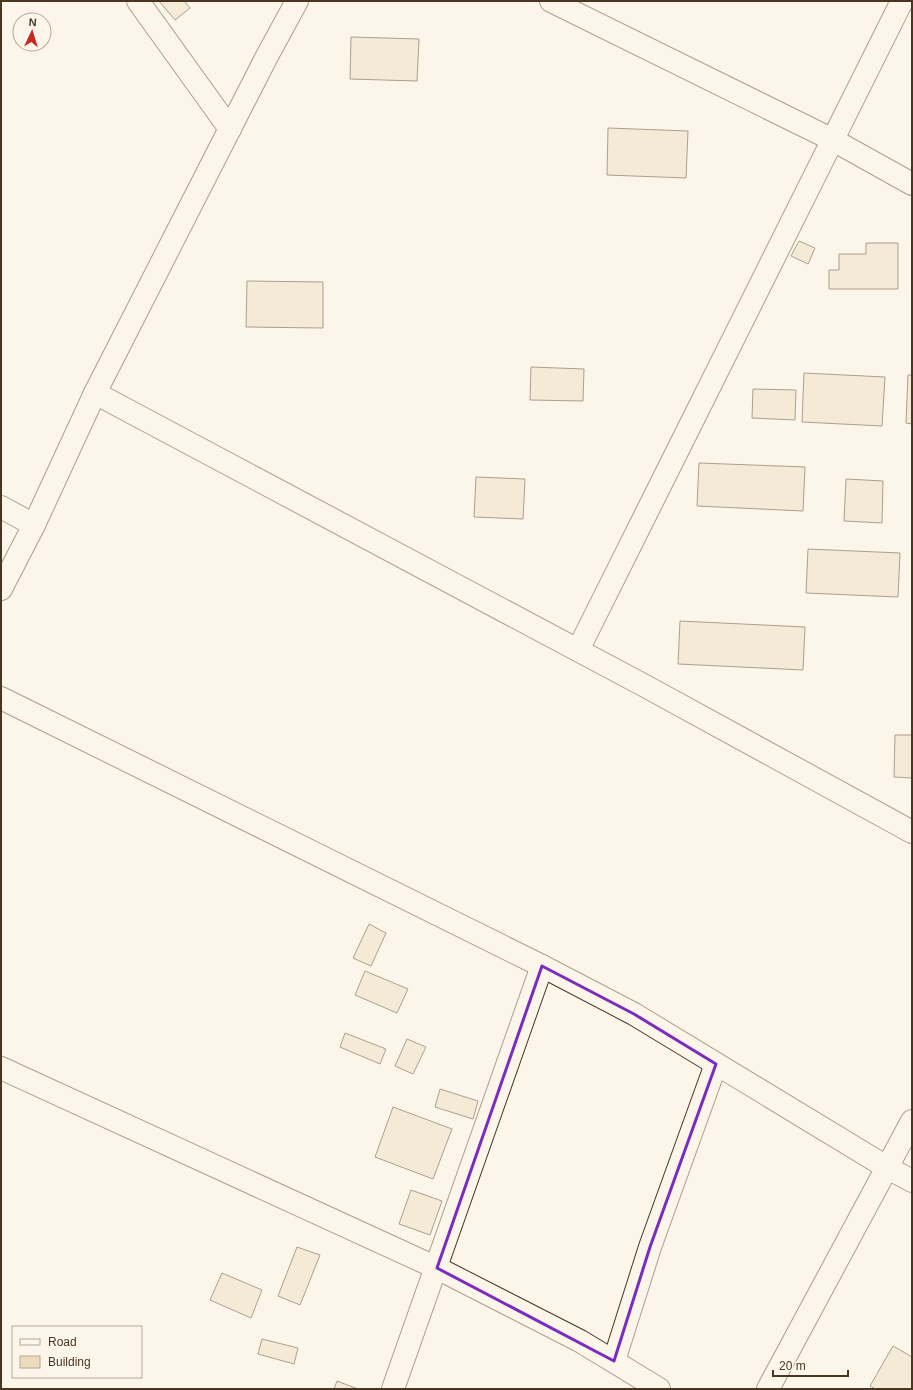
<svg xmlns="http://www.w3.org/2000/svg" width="913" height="1390" font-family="Arial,sans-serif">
<rect width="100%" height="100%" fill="#fbf6e9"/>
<g fill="#ecdcbc" stroke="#4a3520">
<path d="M159,1h25l6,7 -15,12z"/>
<path d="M351,37l68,2 -2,42 -67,-2z"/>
<path d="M608,128l80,3 -2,47 -79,-3z"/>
<path d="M799,241l16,7 -7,16 -17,-8z"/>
<path d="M866,243h32v46h-69v-19h10v-16h27z"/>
<path d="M247,281l76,1v46l-77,-1z"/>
<path d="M531,367l53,2 -1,32 -53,-1z"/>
<path d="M804,373l81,4 -3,49 -80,-4z"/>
<path d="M908,375h4v49l-6,-1z"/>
<path d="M753,389l43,1 -1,30 -43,-2z"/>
<path d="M699,463l106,4 -2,44 -106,-5z"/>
<path d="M476,477l49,2 -2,40 -49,-2z"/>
<path d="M846,479l37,2 -1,42 -38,-2z"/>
<path d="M808,549l92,4 -2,44 -92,-4z"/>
<path d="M680,621l125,6 -2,43 -125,-6z"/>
<path d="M895,735h17v43l-18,-1z"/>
<path d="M369,924l17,9 -15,33 -18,-8z"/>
<path d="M365,971l43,18 -11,24 -42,-18z"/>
<path d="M345,1033l41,16 -6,15 -40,-17z"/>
<path d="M407,1039l19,8 -13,27 -18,-8z"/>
<path d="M440,1089l38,12 -5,18 -38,-12z"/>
<path d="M393,1107l59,22 -19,50 -58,-22z"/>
<path d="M411,1190l31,11 -12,34 -31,-11z"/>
<path d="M297,1247l23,8 -20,50 -22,-9z"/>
<path d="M222,1273l40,17 -11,28 -41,-18z"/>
<path d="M262,1339l36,9 -4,16 -36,-10z"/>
<path d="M893,1346l19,11v32h-37l-5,-3z"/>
<path d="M337,1381l21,8h-24z"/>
</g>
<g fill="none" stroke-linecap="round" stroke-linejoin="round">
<g stroke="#4a3520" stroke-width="24">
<g id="minor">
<path d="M138,1l92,128"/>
<path d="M551,1l282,139 79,44"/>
<path d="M95,393l552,294 265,145"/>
<path d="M1,507l33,18"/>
<path d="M1,589l33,-64 61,-132 171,-335 31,-57"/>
<path d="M578,650l324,-649"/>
<path d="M1,698l541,268 92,48 254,154 24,13"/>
<path d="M1,1068l436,200 143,73 79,48"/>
<path d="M614,1361l36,-114 66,-183"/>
<path d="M393,1389l149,-423"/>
<path d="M768,1389l144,-268"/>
</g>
</g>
<use href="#minor" stroke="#fbf6e9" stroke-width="22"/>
</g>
<path d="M0 0H913V1390H0ZM542,966l92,48 82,50 -66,183 -36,114 -177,-93z" fill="#fbf6e9" fill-opacity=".55" fill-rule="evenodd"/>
<path fill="none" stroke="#7b2cbf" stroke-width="3" stroke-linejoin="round" d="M542,966l92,48 82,50 -66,183 -36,114 -177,-93z"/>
<rect width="913" height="1390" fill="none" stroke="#4a3520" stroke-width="4"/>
<rect x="12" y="1326" width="130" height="52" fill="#fbf6e9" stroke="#b4a999"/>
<rect x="20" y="1339" width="20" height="6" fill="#fbf6e9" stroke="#b4a999"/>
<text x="48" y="1346" font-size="12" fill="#4a3520">Road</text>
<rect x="20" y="1356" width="20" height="12" fill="#ecdcbc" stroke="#b4a999"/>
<text x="48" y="1366" font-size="12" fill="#4a3520">Building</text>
<g transform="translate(32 32) rotate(4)"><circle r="19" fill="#fbf6e9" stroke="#b4a999"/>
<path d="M0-3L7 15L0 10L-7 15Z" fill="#c62828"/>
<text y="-6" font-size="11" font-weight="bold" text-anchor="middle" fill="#4a3520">N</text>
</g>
<path d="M773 1370v6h75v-6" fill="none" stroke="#4a3520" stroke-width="2"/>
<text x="779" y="1370" font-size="12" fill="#4a3520" stroke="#fbf6e9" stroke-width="3" paint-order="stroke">20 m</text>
</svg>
